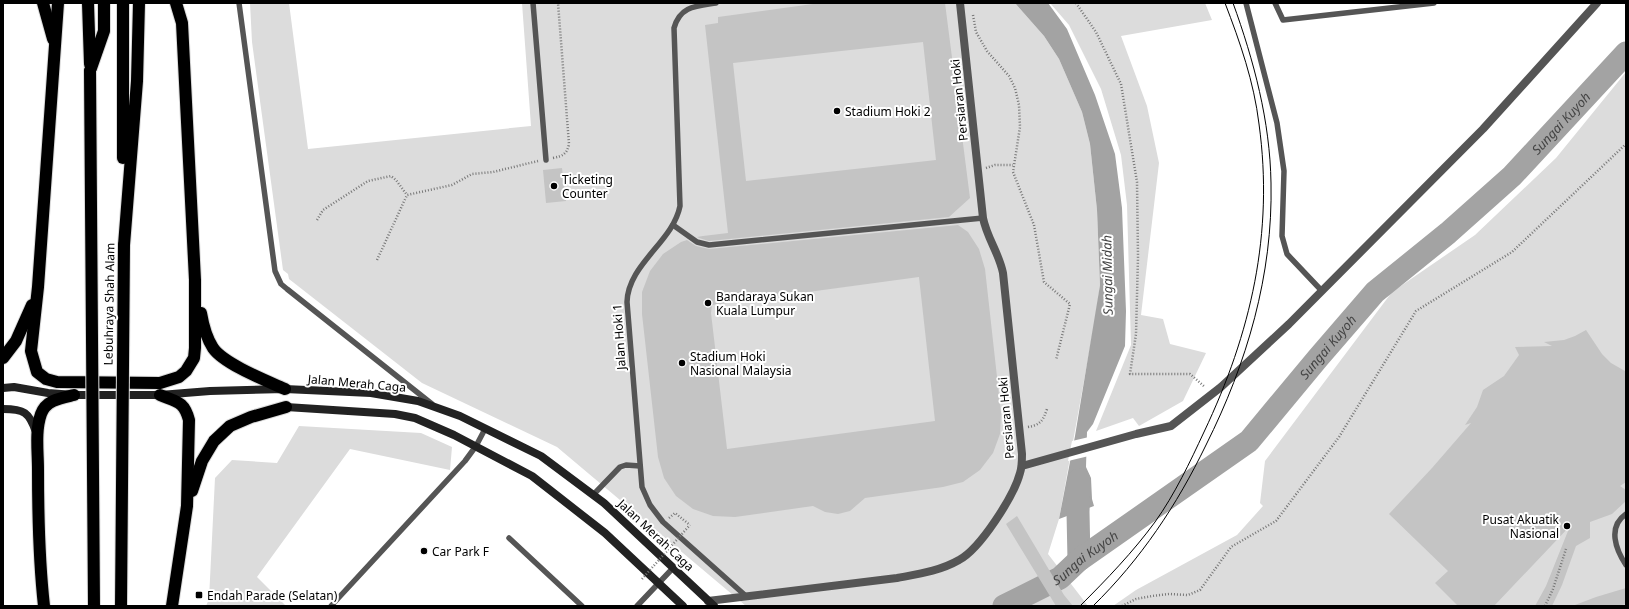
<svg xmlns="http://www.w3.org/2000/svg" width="1629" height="609" font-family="'Noto Sans',sans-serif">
<rect width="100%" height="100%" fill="#fff"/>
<g fill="#dcdcdc">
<path d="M250,3h39l19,146 223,-23 -9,-123h493l29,33 15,23 23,53 8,32 7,66 3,75 -5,35 -36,199 -11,35 40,52h-342l-189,-159 -135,-64 -133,-104 -1,-5 -5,-4 -31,-228z"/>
<path d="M1050,3h155l7,17 -91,16 26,70 12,57 -18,152 22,4 7,25 36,9 -23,48 -44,25 -6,-8 -37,13 35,-86 -4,-140 -6,-50 -20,-66 -32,-64z"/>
<path d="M1626,72v534h-513l23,-16 101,-55 26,-29 -3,-3 5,-42 127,-169 83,-57 81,-77z"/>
<path d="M299,426l122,7 31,14 -2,23 -100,-21 -93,128 29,29h-80l3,-7 6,-121 17,-18 45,3z"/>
</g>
<path fill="#a3a3a3" d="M1015,3h33l19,26 28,66 20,59 7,54 4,103 -1,35 -32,78 -6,8 -1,35 5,11 1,21 2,7 -35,13 16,-83 25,-151 -3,-75 -7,-66 -8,-32 -23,-53 -15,-23z"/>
<path fill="#fff" d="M1089,437v19l-21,5 4,-20z"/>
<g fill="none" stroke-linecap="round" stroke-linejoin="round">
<g stroke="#a3a3a3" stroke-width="23">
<path d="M1079,480l-1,32 1,48"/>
<path id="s1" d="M1004,606l56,-28 19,-18 170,-119 69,-83 57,-66 73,-59 64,-57 114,-123"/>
</g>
</g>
<g fill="#c4c4c4" fill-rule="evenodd">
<path d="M820,3h125l25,195 -21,19 -240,24 -10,-3 -2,-1 6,-1 25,-3 -23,-208 13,-2v-6zM923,42l13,118 -190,21 -13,-118z"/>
<path d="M562,168l4,33 -20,2 -3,-33z"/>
<path d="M958,225l10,7 11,17 6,20 16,144 -1,21 -7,19 -13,17 -17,12 -20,5 -78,11 -15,13 -12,3 -13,-2 -12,-6 -78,11 -22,-1 -20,-7 -17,-13 -12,-18 -6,-21 -16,-143v-22l8,-21 13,-17 18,-12 6,-2 9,6 13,3zM919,277l16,144 -208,28 -16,-136 1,-8z"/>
<path d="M1586,330l16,24 9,9 14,8 1,3v108l-6,4 6,4v11l-14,13 -22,8v16l-14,8 -14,39 -10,21h-17l11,-20 24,-60 -76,80h-36l-23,-23 13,-12 -59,-57 43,-46 39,-45 -6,2 12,-18 6,-17 21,-14 15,-21 -4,-8 37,-1 -8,-4 20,-2 11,-4z"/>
<path d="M1017,516l47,79 9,11h-17l-50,-82z"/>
<path d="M1626,588v16l-7,2h-44v-1l21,-8z"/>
</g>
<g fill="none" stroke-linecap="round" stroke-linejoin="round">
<g stroke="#dbdbdb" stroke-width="14">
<g id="highway">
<path d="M43,3l10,36"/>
<path d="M58,3l-20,284 -7,64 6,21 9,7 11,3 103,1 19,-6 7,-6 8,-13 1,-10v-68l-13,-257 -6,-20"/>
<path d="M88,3l2,61"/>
<path d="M123,3v155"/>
<path d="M90,71l14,-40v-28"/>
<path d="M124,245l13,-164 2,-78"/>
<path d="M201,313c2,12 5,24 12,35 11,16 54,33 72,41"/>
<path d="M3,358l13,-17 16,-36"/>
<path d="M160,395c17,7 24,6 29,25l-2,86 -15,100"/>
<path d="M192,491l10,-30 12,-20 16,-15 21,-9 35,-10"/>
<path d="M44,606c-5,-45 -6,-92 -6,-137 0,-17 -3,-38 3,-55 5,-14 20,-16 33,-19"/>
</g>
</g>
<g stroke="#777" stroke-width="2.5" stroke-dasharray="1 2" stroke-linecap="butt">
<path d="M1076,3l20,29 25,52 16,98 1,75 -2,77 -6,40h60l15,13"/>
<path d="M973,15l3,17 11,19 22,25 6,12 4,17 1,22 -7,45 21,53 10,57 26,22 -14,56"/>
<path d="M553,158c10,-2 14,-4 16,-14l-11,-141"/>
<path d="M986,168l9,-3h18"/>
<path d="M317,220l6,-10 45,-29 23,-5 5,4 11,15"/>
<path d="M377,260l30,-65 45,-10 20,-11 21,-2 45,-11"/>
<path d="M1028,427c12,-2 15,-6 19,-18"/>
<path d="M669,518l6,-5 15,12"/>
<path d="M1122,606l14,-7 16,-3 17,-2 19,1 12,-5 31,-43 45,-26 63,-84 77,-126 96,-59 114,-108"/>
<path d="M1545,606l8,-17 13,-40"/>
</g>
<g stroke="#555" stroke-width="5.5">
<path d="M239,3l36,268 6,13 6,5 145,115"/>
<path d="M533,3l13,157"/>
<path d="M716,3c-20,3 -36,3 -42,25l6,178c-7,36 -52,58 -53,96l15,185 8,18 13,17 84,75"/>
<path d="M1246,3l31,120 7,48 -2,65 5,18 34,36"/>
<path d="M1275,3l8,17 151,-17"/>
<path d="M673,225l24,17 12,3 274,-27"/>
<path d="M593,495l27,-28 6,-2 14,1"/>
<path d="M1626,514c-19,13 -10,36 0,51"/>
<path d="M509,538l73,68"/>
<path d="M331,606l134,-145 11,-15 9,-17"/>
<path d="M637,606l36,-38"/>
</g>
<g stroke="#555" stroke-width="8">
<path d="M1022,466l114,-32 35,-8 50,-39 68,-63 194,-195 114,-126"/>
<path d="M708,601l189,-23c21,-4 43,-7 62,-18 21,-11 55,-64 61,-87 2,-6 2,-12 2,-19l-19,-181c-4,-20 -16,-35 -20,-55l-23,-215"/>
</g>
<g stroke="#222" stroke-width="8">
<path d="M3,388l11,-1 34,6 26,2h86l50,-4 75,-2 86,4 47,8 42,15 81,40 63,47 110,103"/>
<path d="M286,407l109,7 20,4 39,17 78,41 73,57 78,73"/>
<path d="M3,409c21,0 26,3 33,23"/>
</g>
<use href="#highway" stroke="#000" stroke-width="12"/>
<g stroke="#000" stroke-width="1">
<path d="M1080,606c27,-27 53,-54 75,-84 20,-28 35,-60 49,-90 47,-99 70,-199 55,-308 -5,-42 -19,-82 -34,-121"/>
<path d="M1093,606c48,-47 84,-101 113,-161 41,-82 67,-170 65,-262 -1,-62 -17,-122 -38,-180"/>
</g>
<g stroke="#dbdbdb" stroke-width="14" stroke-linecap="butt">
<g id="highway-bridge">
<path d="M90,71l4,535"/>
<path d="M121,606l3,-361"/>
</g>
</g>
<path stroke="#777" stroke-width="2.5" stroke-dasharray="1 2" stroke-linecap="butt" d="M642,579l48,-54"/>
<use href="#highway-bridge" stroke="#000" stroke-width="12"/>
</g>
<g fill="#000" stroke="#fff" stroke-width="1.5">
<circle cx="837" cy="111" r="4"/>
<circle cx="554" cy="186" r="4"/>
<circle cx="708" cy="303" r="4"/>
<circle cx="682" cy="363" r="4"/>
<circle cx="1567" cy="526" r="4"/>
<circle cx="424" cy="551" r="4"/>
<rect x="195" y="591" width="8" height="8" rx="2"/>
</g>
<g text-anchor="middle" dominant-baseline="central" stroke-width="4" stroke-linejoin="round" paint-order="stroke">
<g font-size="12" fill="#000" stroke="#fff">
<text transform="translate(959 100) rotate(-96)">Persiaran Hoki</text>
<text transform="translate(109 304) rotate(-89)">Lebuhraya Shah Alam</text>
<text transform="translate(619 337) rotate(-94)">Jalan Hoki 1</text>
<text transform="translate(357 383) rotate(5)">Jalan Merah Caga</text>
<text transform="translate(1006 418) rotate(-95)">Persiaran Hoki</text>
<text transform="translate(656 535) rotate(43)">Jalan Merah Caga</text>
</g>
<g font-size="12" fill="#000" stroke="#fff" text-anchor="start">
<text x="845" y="111">Stadium Hoki 2</text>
<text x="562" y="179">Ticketing<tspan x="562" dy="14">Counter</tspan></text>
<text x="716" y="296">Bandaraya Sukan<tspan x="716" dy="14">Kuala Lumpur</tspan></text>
<text x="690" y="356">Stadium Hoki<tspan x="690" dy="14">Nasional Malaysia</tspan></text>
<text x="1559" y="519" text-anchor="end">Pusat Akuatik<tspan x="1559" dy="14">Nasional</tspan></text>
<text x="432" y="551">Car Park F</text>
<text x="207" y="595">Endah Parade (Selatan)</text>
</g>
<g font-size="13" font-style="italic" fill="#444" stroke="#fff">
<text stroke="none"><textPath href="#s1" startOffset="743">Sungai Kuyoh</textPath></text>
<text transform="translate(1107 275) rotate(-91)">Sungai Midah</text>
<text stroke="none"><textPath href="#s1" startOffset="419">Sungai Kuyoh</textPath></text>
<text stroke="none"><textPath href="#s1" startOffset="95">Sungai Kuyoh</textPath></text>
</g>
</g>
<rect width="1629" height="609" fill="none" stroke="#000000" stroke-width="8"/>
</svg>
